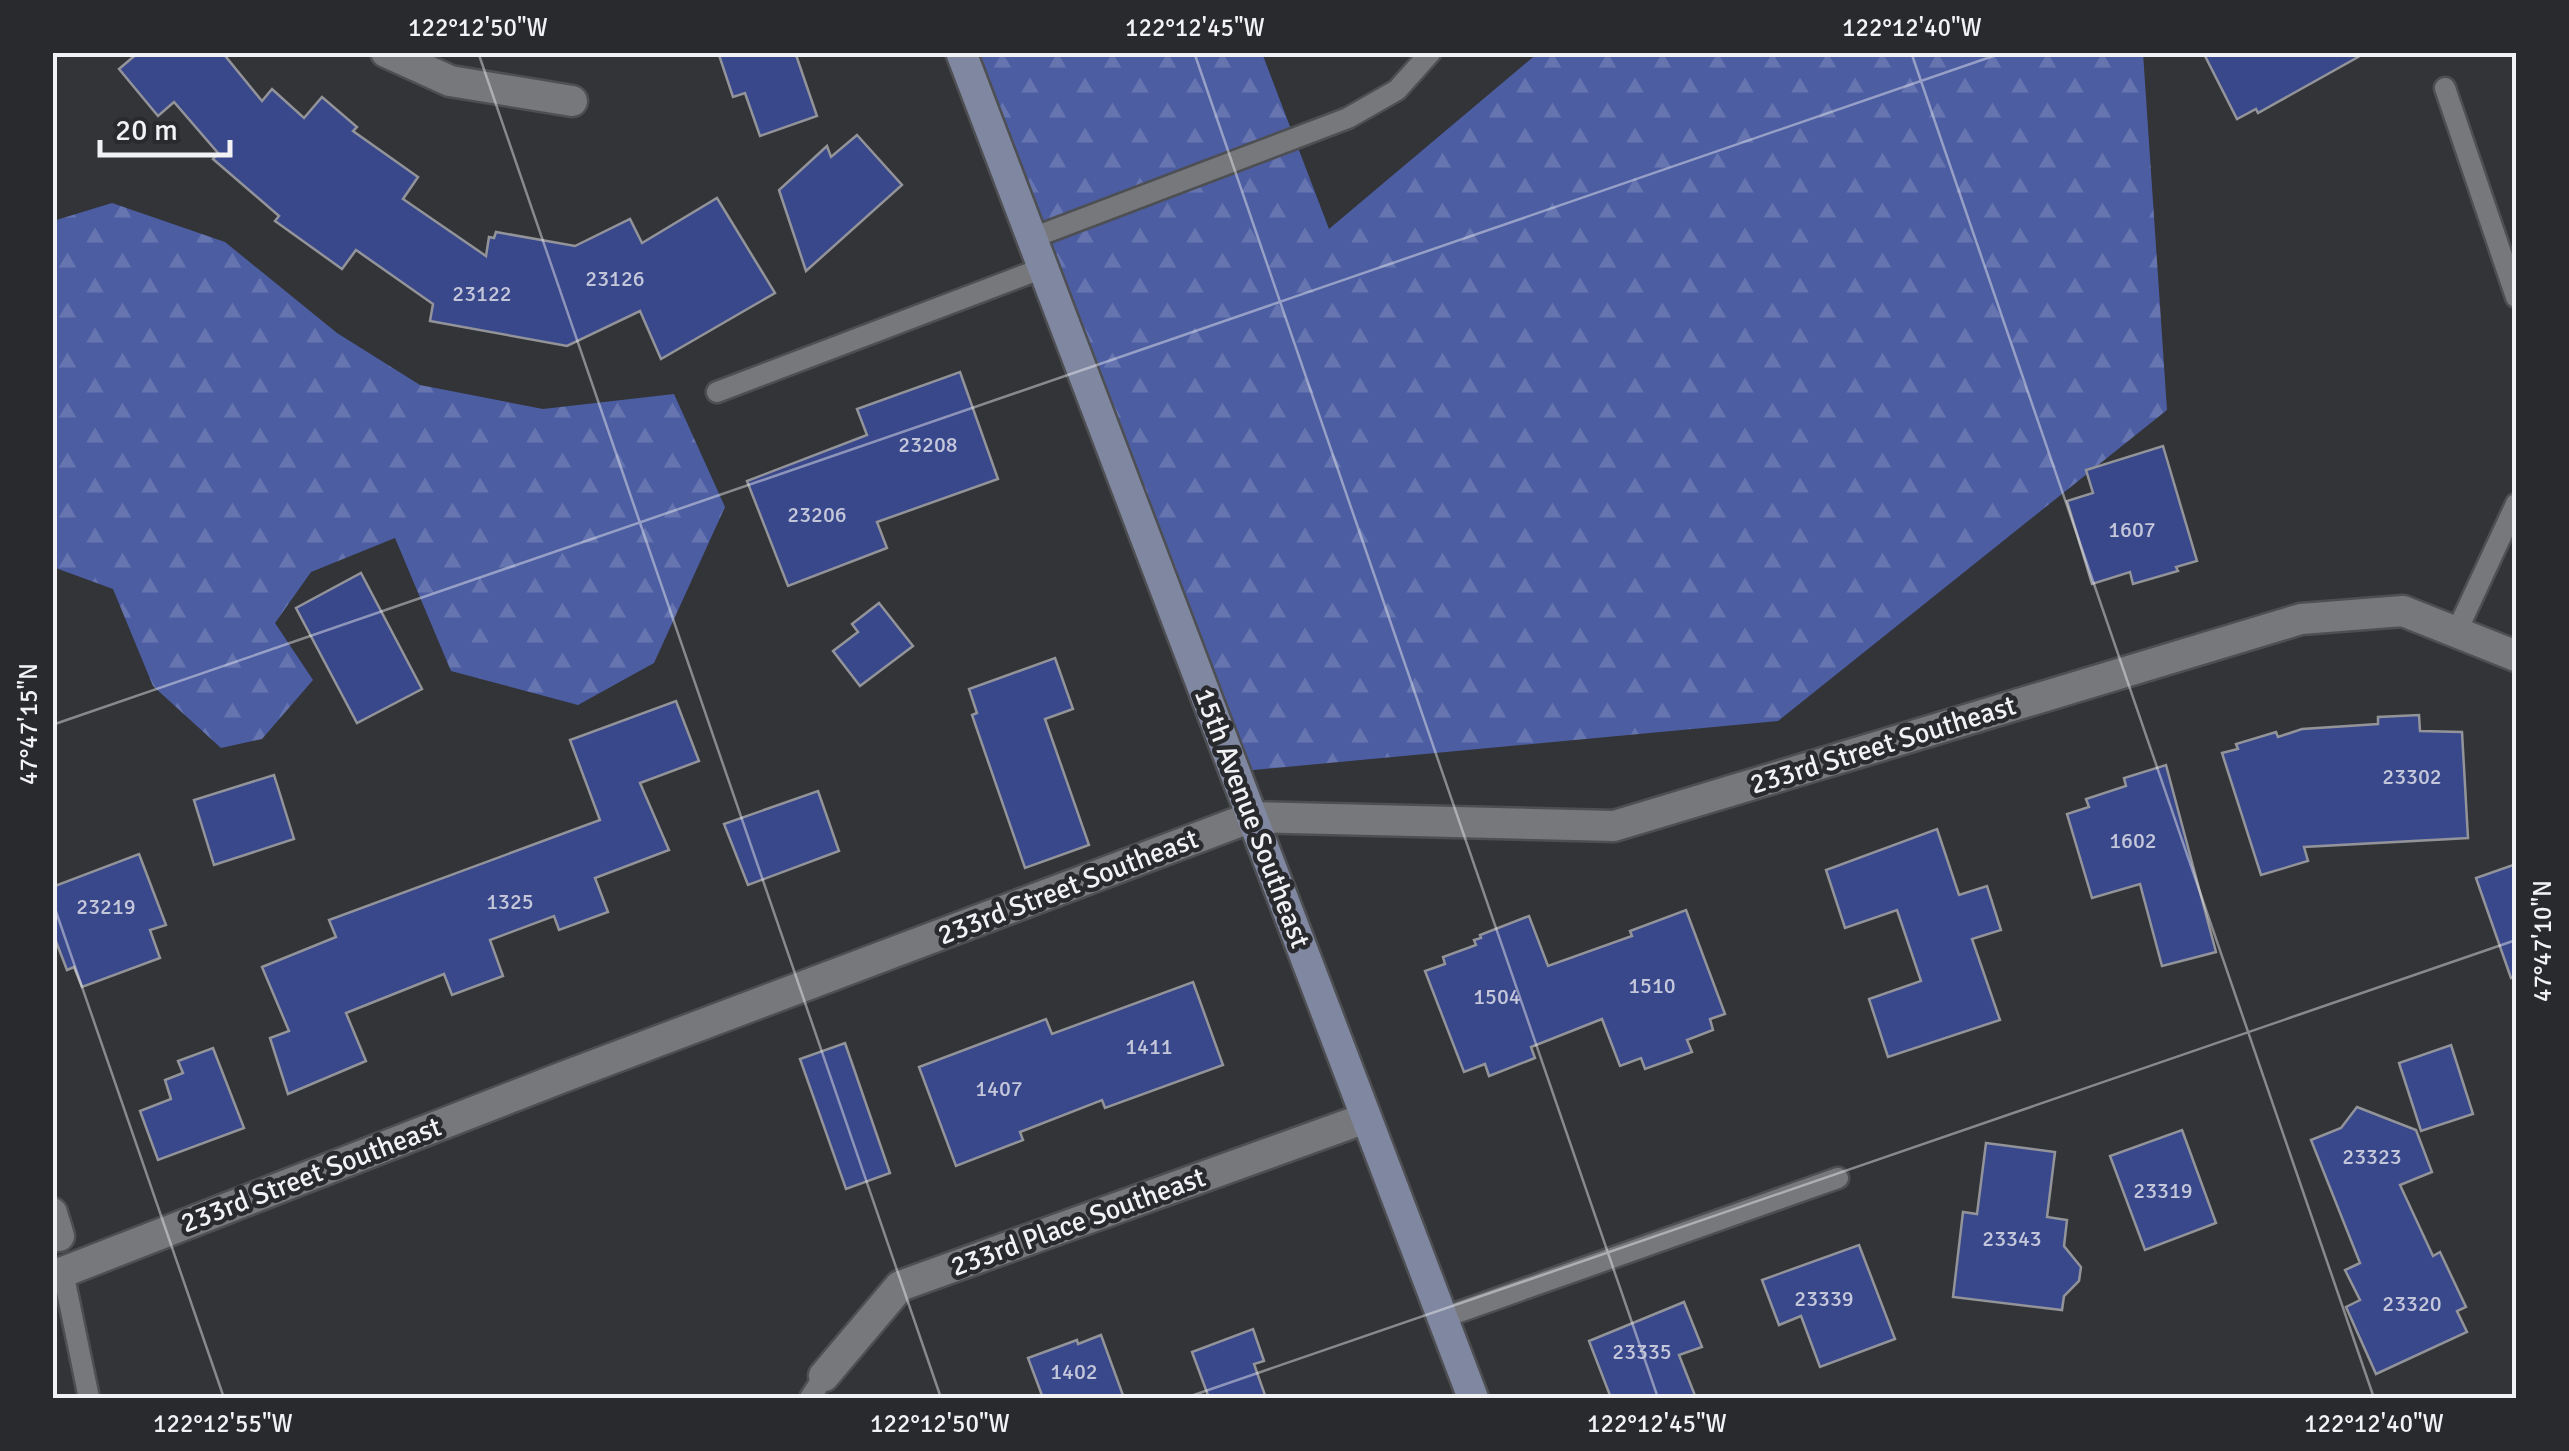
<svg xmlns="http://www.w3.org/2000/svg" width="2569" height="1451" font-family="Signika,sans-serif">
<defs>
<pattern id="forest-firs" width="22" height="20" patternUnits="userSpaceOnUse" patternTransform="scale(2.5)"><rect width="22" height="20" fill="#4c5da2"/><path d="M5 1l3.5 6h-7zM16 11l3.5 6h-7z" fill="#6675b0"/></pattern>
</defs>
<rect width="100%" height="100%" fill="#323437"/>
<g fill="url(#forest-firs)">
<path d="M965,53h297l67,176 209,-176h605l24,357 -389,311 -535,50z"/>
<path d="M112,203l113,39 112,91 83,52 123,24 131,-15 51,113 -71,156 -76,42 -127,-34 -56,-133 -84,34 -36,51 38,57 -51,59 -41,9 -68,-62 -40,-97 -60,-22v-346z"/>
</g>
<g fill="#39478b" stroke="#939499" stroke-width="2.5">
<path d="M139,52h83l40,49 10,-12 32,29 18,-21 35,30 -4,4 65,46 -15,22 83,57 3,-19 5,1 2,-6 79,14 55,-27 12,24 75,-45 58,95 -114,66 -21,-48 -73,35 -137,-25 3,-17 -77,-54 -14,19 -67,-48 4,-5 -66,-57 5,-6 -44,-51 -16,14 -39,-47z"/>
<path d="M718,52h77l22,64 -57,20 -15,-43 -12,4z"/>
<path d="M2203,52h164l-109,61 -2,-4 -19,10z"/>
<path d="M857,135l45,50 -96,86 -27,-81 48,-44 4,11z"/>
<path d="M960,372l38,107 -121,43 10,26 -99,38 -41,-105 120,-46 -10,-26z"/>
<path d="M2163,446l34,115 -21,6 2,4 -45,13 -3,-12 -38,12 -25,-83 26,-8 -7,-23z"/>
<path d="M361,573l61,116 -65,34 -61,-115z"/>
<path d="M879,603l34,43 -53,40 -27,-35 25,-19 -6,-8z"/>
<path d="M1055,658l18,51 -28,10 44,126 -64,23 -53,-153 5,-2 -8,-24z"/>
<path d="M676,701l23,60 -59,22 29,67 -74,28 13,34 -49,18 -5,-14 -64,24 13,36 -51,19 -8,-21 -98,39 20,48 -78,33 -18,-56 19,-7 -27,-64 74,-30 -7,-17 271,-100 -30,-80z"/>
<path d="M2419,715l1,16 42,1 6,106 -164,9 4,14 -47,14 -39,-122 16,-4 -2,-5 40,-12 2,5 24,-8 76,-5v-7z"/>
<path d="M2166,765l50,187 -54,14 -22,-82 -48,14 -25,-84 22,-7 -3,-8 40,-13 -2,-8z"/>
<path d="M274,775l20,64 -80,26 -20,-65z"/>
<path d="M818,791l21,60 -91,34 -24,-61z"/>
<path d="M1937,829l22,66 28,-9 14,44 -29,9 28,81 -112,37 -19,-58 52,-18 -24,-71 -52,18 -19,-58z"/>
<path d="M139,854l27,71 -16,5 10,28 -78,29 -8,-20 -7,3 -15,-39v-44z"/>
<path d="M2516,864v113l-5,1 -35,-100z"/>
<path d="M1686,910l39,104 -15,5 3,11 -26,10 5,12 -47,17 -4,-11 -21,8 -18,-47 -71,28 4,11 -46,18 -4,-12 -21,8 -39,-101 20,-7 -2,-7 33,-12 -2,-5 7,-2 -1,-3 49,-19 19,50 84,-30 -2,-5z"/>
<path d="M1193,982l30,83 -118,43 -3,-8 -82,32 3,8 -67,26 -37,-99 127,-48 6,15z"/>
<path d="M845,1043l45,130 -44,16 -46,-130z"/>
<path d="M2451,1045l22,69 -52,17 -22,-68z"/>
<path d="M213,1048l31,80 -86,32 -18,-49 31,-12 -6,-19 18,-7 -5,-12z"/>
<path d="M2357,1107l59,23 16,42 -32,13 33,71 7,-4 26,55 -9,4 10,21 -91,42 -30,-67 14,-7 -15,-30 15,-7 -49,-123 30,-12z"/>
<path d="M2182,1130l34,93 -71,27 -35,-94z"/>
<path d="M1986,1143l69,9 -8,65 20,3 -3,26 17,21 -2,14 -15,15 -2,14 -109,-13 10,-85 14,2z"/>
<path d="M1859,1245l36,94 -75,28 -19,-51 -22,9 -17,-45z"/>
<path d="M1684,1302l18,45 -23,8 17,43h-85l-22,-57z"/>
<path d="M1253,1329l11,32 -10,3 12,34h-57l-17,-46z"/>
<path d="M1101,1335l23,63h-81l-15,-40 49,-18 1,4z"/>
</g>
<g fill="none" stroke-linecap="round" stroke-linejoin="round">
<g stroke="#4e4f52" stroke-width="25">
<g id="lane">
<path d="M2445,88l71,209"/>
<path d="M1032,238l316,-120 49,-28 34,-38"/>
<path d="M717,392l326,-124"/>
<path d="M2456,633l60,-129"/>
<path d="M63,1272l26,126"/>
<path d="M1442,1318l396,-140"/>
<path d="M810,1398l14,-22"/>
</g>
</g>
<g stroke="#4e4f52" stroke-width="35">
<g id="street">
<path d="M386,52l64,29 122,20"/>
<path d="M52,1213l7,23"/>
<path d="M63,1272l500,-195 689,-260 362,9 687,-207 102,-8 113,45"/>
<path d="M824,1376l76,-90 466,-168"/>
</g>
</g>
<g stroke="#4e4f52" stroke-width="35">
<path id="secondary" d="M961,52l512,1346"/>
</g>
<use href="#lane" stroke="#77787c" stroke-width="20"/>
<use href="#street" stroke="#77787c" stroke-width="30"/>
<use href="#secondary" stroke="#8087a0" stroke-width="30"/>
</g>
<path fill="none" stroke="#f2f2f5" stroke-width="2.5" stroke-opacity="0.45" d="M478,52l463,1346M1194,52l464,1346M1911,52l463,1346M52,725l1953,-673M52,900l172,498M1185,1398l1331,-458"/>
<g text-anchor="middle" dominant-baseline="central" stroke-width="9" stroke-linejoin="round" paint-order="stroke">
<g font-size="22" fill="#c4c7da">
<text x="615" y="278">23126</text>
<text x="482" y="293">23122</text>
<text x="928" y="444">23208</text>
<text x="817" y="514">23206</text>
<text x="2132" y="529">1607</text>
<text x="2412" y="776">23302</text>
<text x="2133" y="840">1602</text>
<text x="510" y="901">1325</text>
<text x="106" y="906">23219</text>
<text x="1652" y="985">1510</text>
<text x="1497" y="996">1504</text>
<text x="1149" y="1046">1411</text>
<text x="999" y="1088">1407</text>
<text x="2372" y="1156">23323</text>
<text x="2163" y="1190">23319</text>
<text x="2012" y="1238">23343</text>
<text x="1824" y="1298">23339</text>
<text x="2412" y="1303">23320</text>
<text x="1642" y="1351">23335</text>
<text x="1074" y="1371">1402</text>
</g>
<g font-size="28" fill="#f2f2f5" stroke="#292a2d">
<text transform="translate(1883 745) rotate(-17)">233rd Street Southeast</text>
<text transform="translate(1252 818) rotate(69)">15th Avenue Southeast</text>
<text transform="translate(1068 887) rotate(-21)">233rd Street Southeast</text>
<text transform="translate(311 1175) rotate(-21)">233rd Street Southeast</text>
<text transform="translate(1078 1222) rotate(-20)">233rd Place Southeast</text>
</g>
</g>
<rect width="2569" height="1451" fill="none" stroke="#292a2d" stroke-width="110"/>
<path d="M100 140v15h130v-15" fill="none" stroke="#f2f2f5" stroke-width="5"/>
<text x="115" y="140" font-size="30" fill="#f2f2f5" stroke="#292a2d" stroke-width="8" paint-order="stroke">20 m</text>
<rect x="55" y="55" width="2459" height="1341" fill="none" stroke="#f2f2f5" stroke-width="4"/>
<g font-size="25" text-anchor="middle" fill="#f2f2f5">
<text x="478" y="36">122°12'50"W</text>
<text x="1195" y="36">122°12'45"W</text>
<text x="1912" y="36">122°12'40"W</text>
<text transform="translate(28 724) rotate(-90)" y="9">47°47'15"N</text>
<text transform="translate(2542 941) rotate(-90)" y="9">47°47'10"N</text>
<text x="223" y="1432">122°12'55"W</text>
<text x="940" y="1432">122°12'50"W</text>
<text x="1657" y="1432">122°12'45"W</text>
<text x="2374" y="1432">122°12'40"W</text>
</g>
</svg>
